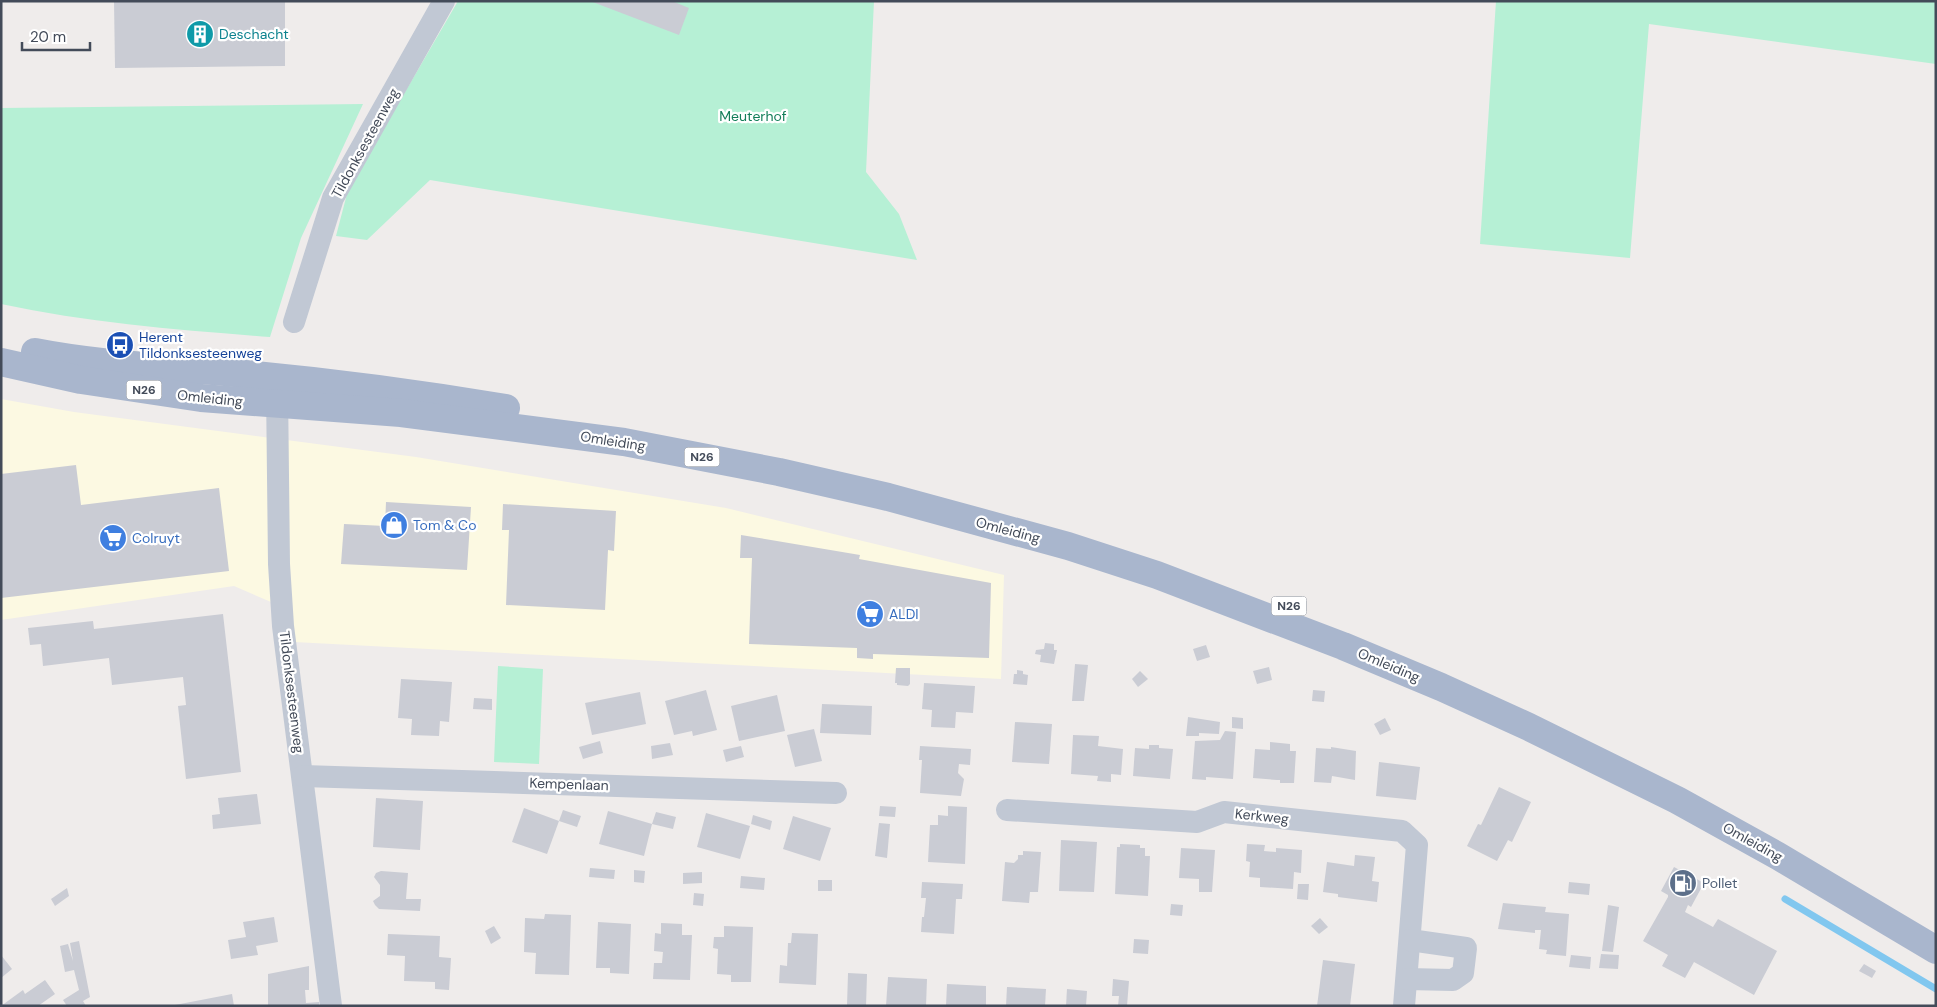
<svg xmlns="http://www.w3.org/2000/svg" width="1937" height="1007" font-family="'DM Sans',sans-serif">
<rect width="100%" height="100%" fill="#efeceb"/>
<path fill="#fcf9e2" d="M1,399l73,13 342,45 310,51 278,67 -3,104 -726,-38 -4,-39 -37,-16 -233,34z"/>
<g fill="#b6f0d5">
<path d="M458,1h416l-8,171 33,42 18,46 -487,-80 -63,60 -31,-4 12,-46z"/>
<path d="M1496,1h440v63l-287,-40 -19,234 -150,-14z"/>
<path d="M363,104l-62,134 -31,99c-90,-7 -180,-14 -269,-33v-196z"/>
<path d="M498,666l45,3 -4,95 -45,-2z"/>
</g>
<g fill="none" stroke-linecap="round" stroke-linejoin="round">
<path stroke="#81c7ef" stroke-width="7" d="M1785,899l151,90"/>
</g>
<g fill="#caccd4">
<path d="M114,1h171v65l-170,2z"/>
<path d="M590,1h82l17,7 -10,27z"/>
<path d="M76,465l5,40 138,-17 10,83 -228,27v-124z"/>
<path d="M386,502l85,5 -4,63 -126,-6 3,-40 41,2z"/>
<path d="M503,504l113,7 -2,40 -6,-1 -3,60 -99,-5 3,-75h-7z"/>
<path d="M741,535l119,20 -1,4 132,24 -2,75 -116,-4v5l-16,-1v-10l-108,-4 3,-86h-12z"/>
<path d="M223,614l18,158 -55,7 -8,-73 8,-1 -3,-28 -71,8 -3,-27 -66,8 -2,-22 -11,1 -2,-17 65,-7 1,8z"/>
<path d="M1045,643l9,1v6h3l-3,14 -14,-2 1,-7 -6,-1 1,-4 8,-1z"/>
<path d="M1206,645l4,12 -13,4 -4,-12z"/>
<path d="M1075,664l13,1 -4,36h-12z"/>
<path d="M1269,667l3,13 -15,4 -4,-13z"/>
<path d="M896,668h14v16l-2,2 -11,-1v-2h-2z"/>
<path d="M1017,670l6,1v3l5,1 -1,10 -14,-1 1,-10h3z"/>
<path d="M1140,671l8,8 -10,8 -6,-8z"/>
<path d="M401,679l51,3 -3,40 -9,-1 -1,15 -28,-1 1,-16 -14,-1z"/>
<path d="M924,683l51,3 -2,27 -17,-1 -1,16 -24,-1 1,-17 -10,-1z"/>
<path d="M706,690l11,40 -24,6 -1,-5 -18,4 -9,-34z"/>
<path d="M1313,690l12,1 -1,11 -12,-1z"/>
<path d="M640,692l6,32 -54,11 -7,-32z"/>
<path d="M777,695l8,36 -46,10 -8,-35z"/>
<path d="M474,698l18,1v11l-19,-1z"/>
<path d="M822,704l50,2 -1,29 -51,-2z"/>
<path d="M1188,717l32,5 -1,12 -20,-1v3h-13z"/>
<path d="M1232,717l11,1v11l-11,-1z"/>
<path d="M1385,718l6,12 -11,5 -6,-11z"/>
<path d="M1015,722l37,2 -3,40 -37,-2z"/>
<path d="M814,729l8,32 -27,6 -8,-32z"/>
<path d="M1225,731l11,1 -3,47 -27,-2v3l-14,-1 3,-38 25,-1z"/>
<path d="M1073,735l26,1 -1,10 25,3 -2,26 -10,-1v8l-14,-1 1,-5 -27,-2z"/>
<path d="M600,741l3,12 -20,6 -4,-12z"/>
<path d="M1270,742l20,2v7h6l-2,32h-14v-3h-3l-24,-2 2,-29 15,1z"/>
<path d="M670,743l3,12 -21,4 -1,-13z"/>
<path d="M1149,745h10v3l14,1 -3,30 -37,-3 2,-28 14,1z"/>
<path d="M741,746l3,11 -18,5 -3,-12z"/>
<path d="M920,746l51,3 -1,16 -11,-1 -1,9 6,6 -3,17 -41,-3 2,-33h-3z"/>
<path d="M1331,747l25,4 -1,29 -23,-4 -1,7 -17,-1 2,-34 15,1z"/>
<path d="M1379,762l41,5 -4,33 -40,-4z"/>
<path d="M1499,787l32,15 -19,40 -4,-2 -11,21 -30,-15 11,-22 3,1z"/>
<path d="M257,794l4,30 -48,5 -1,-14 8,-1 -2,-16z"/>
<path d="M376,798l47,3 -3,49 -47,-3z"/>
<path d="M880,806l16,1 -1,10 -16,-1z"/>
<path d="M948,806l19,1 -2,57 -37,-2 2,-37h8v-10l10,1z"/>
<path d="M524,808l35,13 -12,33 -35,-12z"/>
<path d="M563,810l18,6 -4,11 -18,-6z"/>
<path d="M608,811l44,13 -8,32 -45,-12z"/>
<path d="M656,812l20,5 -3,12 -21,-5z"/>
<path d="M706,813l44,13 -10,33 -43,-12z"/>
<path d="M753,815l19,6 -2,9 -19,-6z"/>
<path d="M793,816l38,12 -11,33 -37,-12z"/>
<path d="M879,823l11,1 -3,34 -12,-2z"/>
<path d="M1061,840l36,2 -3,50 -35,-1z"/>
<path d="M1120,844l20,1v3h5v8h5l-2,40 -33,-2 2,-47h3z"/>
<path d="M1247,844l18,1 -1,6 12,1v-4l26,2 -1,23 -7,-1 -1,17 -33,-2v-9l-11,-1 1,-15 -4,-1z"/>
<path d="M1181,848l34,2 -3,42h-13v-13l-20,-1z"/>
<path d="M1023,851l18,1 -3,40h-8l-1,11 -27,-2 3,-39 9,1 4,-4v-4h5z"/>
<path d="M1355,855l20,2 -3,24 7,1 -2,20 -39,-5v-3l-15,-2 4,-30 27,4z"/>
<path d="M1674,867l30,16 -13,24 -3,-2 -3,7 28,15 5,-8 59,32 -23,44 -60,-33 -9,16 -23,-12 6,-11 -25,-14 25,-44v-2l-7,-4z"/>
<path d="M590,868l25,2 -1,9 -25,-2z"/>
<path d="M634,870l11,1 -1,12 -10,-1z"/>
<path d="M381,871l27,2 -2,26h15l-1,12 -41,-2 -4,-4 -2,-4 7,-5v-11l-6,-8 2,-4z"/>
<path d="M702,872v11l-19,1v-11z"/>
<path d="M741,876l24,2 -1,12 -24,-2z"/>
<rect x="818" y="880" width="14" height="11"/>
<path d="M922,882l41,2 -1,15h-6l-2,35 -33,-2 1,-15h2l2,-19h-5z"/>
<path d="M1569,882l21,2 -1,11 -21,-2z"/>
<path d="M1298,884h11l-1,16 -11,-1z"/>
<path d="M67,888l2,8 -14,10 -4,-7z"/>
<path d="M694,893l10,1 -1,12 -10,-1z"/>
<path d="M1503,903l43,4 -1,5 24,2 -3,42 -20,-2 1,-4 -8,-1 2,-19h-6v3l-37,-4z"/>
<path d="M1171,904l12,1 -1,11 -12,-1z"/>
<path d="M1608,905l11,2 -6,45 -11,-1z"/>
<path d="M545,914l26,1 -2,60 -34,-1 1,-21 -12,-1 1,-34 19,1z"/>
<path d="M274,917l4,25 -22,4 2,9 -27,4 -3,-19 18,-3 -3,-15z"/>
<path d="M1320,918l8,9 -9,7 -8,-8z"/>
<path d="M598,922l33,2 -2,50 -19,-1v-5h-14z"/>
<path d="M661,923l21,1v11h10l-2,45 -37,-1 1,-16h8l1,-11 -9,-1 1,-18 6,1z"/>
<path d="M494,926l7,12 -10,6 -6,-13z"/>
<path d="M724,926l29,1 -2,55h-20v-7l-14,-1 1,-25 -5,-1 1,-11h10z"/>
<path d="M792,933l26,1 -2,51 -37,-2 1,-18 7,1 1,-23h3z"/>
<path d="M388,934l52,2 -1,21 12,1 -2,32 -14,-1v-7l-31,-1 1,-25 -18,-1z"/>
<path d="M1134,939l15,1 -1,14 -15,-1z"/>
<path d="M79,941l11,56 -7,4 3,5h-19l-4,-6 16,-10 -5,-20 -9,2 -5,-26 8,-2 5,17 -3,-18z"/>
<path d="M1601,954l18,1 -1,14 -19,-1z"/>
<path d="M1,955l11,14 -11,9z"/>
<path d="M1571,955l20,2 -1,12 -21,-2z"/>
<path d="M1323,960l32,4 -5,42h-33z"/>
<path d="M1864,964l12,7 -4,7 -13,-7z"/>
<path d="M309,966v24h-4l1,13 13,-1v4h-51v-32z"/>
<path d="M848,973l19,1 -1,32h-19z"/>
<path d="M888,977l39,2 -1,27h-40z"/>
<path d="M1113,979l16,2 -2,25h-9l1,-10h-7z"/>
<path d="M45,980l10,14 -17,12h-37l22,-16 2,4z"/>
<path d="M947,984l39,2v20h-40z"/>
<path d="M1007,987l39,2 -1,17h-39z"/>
<path d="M1067,989l20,2 -1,15h-20z"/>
<path d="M232,994l2,12h-59v-1z"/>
</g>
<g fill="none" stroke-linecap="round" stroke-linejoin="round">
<g stroke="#c1c8d4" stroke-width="22">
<path d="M294,322l39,-124 111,-197"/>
<path d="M277,388l2,176 4,62 48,380"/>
<path d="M303,776l533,17"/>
<path d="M1007,810l190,12 27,-10 178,19 15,14 -13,161"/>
<path d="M1407,979l46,1 10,-7 3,-25 -56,-8"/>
</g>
<g stroke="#a9b6cd" stroke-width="28">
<path d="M35,352c66,13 133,15 200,21 90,8 181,20 271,35"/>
<path d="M1,362l80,18 120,18 200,15 223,29 155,30 109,25 180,49 89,29 186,71 98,41 88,40 148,73 101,56 158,94"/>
</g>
</g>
<defs>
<g id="building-disc" transform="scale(1.4375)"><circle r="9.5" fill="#0f9aa8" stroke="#fff"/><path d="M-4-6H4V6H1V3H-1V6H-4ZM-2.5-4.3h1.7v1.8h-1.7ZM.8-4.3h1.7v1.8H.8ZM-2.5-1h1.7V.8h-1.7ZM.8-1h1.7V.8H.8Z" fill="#fff"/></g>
<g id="bus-disc" transform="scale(1.4375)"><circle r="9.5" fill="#1a4fb4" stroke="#fff"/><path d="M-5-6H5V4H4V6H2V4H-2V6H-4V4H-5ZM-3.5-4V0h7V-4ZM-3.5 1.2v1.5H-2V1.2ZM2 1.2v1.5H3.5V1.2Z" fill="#fff"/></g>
<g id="shop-disc" transform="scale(1.4375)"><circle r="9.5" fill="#3f7fe0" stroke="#fff"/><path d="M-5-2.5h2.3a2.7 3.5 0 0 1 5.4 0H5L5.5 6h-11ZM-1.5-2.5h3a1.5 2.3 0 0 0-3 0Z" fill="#fff"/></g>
<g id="supermarket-disc" transform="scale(1.4375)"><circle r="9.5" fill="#3f7fe0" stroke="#fff"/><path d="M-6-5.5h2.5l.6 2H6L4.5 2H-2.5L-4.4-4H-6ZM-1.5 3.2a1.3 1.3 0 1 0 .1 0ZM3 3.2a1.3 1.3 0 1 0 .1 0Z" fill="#fff"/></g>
<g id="fuel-disc" transform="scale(1.4375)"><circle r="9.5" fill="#5c6f8a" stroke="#fff"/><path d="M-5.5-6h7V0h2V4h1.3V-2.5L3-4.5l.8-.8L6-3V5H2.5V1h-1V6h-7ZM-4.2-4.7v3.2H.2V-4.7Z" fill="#fff"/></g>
</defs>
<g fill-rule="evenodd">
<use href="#building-disc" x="200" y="34"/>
<use href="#bus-disc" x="120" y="345"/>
<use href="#shop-disc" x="394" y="525"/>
<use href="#supermarket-disc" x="113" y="538"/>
<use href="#supermarket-disc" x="870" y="614"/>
<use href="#fuel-disc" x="1683" y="883"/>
</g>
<g text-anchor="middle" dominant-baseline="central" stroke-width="4.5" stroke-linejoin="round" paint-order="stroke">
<g fill="#fff" stroke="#7b818b" stroke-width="1">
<rect x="126.5" y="380.5" width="35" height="19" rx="4"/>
<rect x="684.5" y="447.5" width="35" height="19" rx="4"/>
<rect x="1271.5" y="596.5" width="35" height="19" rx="4"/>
</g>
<g font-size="12" font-weight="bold" fill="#434b59">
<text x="144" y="390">N26</text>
<text x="702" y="457">N26</text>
<text x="1289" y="606">N26</text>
</g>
<g font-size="14" fill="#0d838f" stroke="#fff" text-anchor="start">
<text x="219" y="34">Deschacht</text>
</g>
<g font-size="14" fill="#127d58" stroke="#fff">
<text x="753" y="116">Meuterhof</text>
</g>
<g font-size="14" fill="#434b59" stroke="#fff">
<text transform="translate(365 143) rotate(-61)">Tildonksesteenweg</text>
<text transform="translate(210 398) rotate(6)">Omleiding</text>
<text transform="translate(613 441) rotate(9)">Omleiding</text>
<text transform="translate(1008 530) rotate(15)">Omleiding</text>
<text transform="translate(1389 665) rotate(23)">Omleiding</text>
<text transform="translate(292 692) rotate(83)">Tildonksesteenweg</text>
<text transform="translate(569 784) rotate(2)">Kempenlaan</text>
<text transform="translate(1262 816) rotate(6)">Kerkweg</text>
<text transform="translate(1753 842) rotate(29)">Omleiding</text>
</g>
<g font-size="14" fill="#164399" stroke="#fff" text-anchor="start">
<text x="139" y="337">Herent<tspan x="139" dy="16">Tildonksesteenweg</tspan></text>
</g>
<g font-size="14" fill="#366cbe" stroke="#fff" text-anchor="start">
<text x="413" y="525">Tom &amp; Co</text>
<text x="132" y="538">Colruyt</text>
<text x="889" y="614">ALDI</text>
</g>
<g font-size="14" fill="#4e5e75" stroke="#fff" text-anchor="start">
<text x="1702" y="883">Pollet</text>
</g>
</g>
<rect width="1937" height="1007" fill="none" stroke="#434b59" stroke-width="5"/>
<path d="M22 42v8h68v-8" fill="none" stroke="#434b59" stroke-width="2.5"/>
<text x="30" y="42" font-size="15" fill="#434b59" stroke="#ffffff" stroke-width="4" paint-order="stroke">20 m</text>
</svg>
